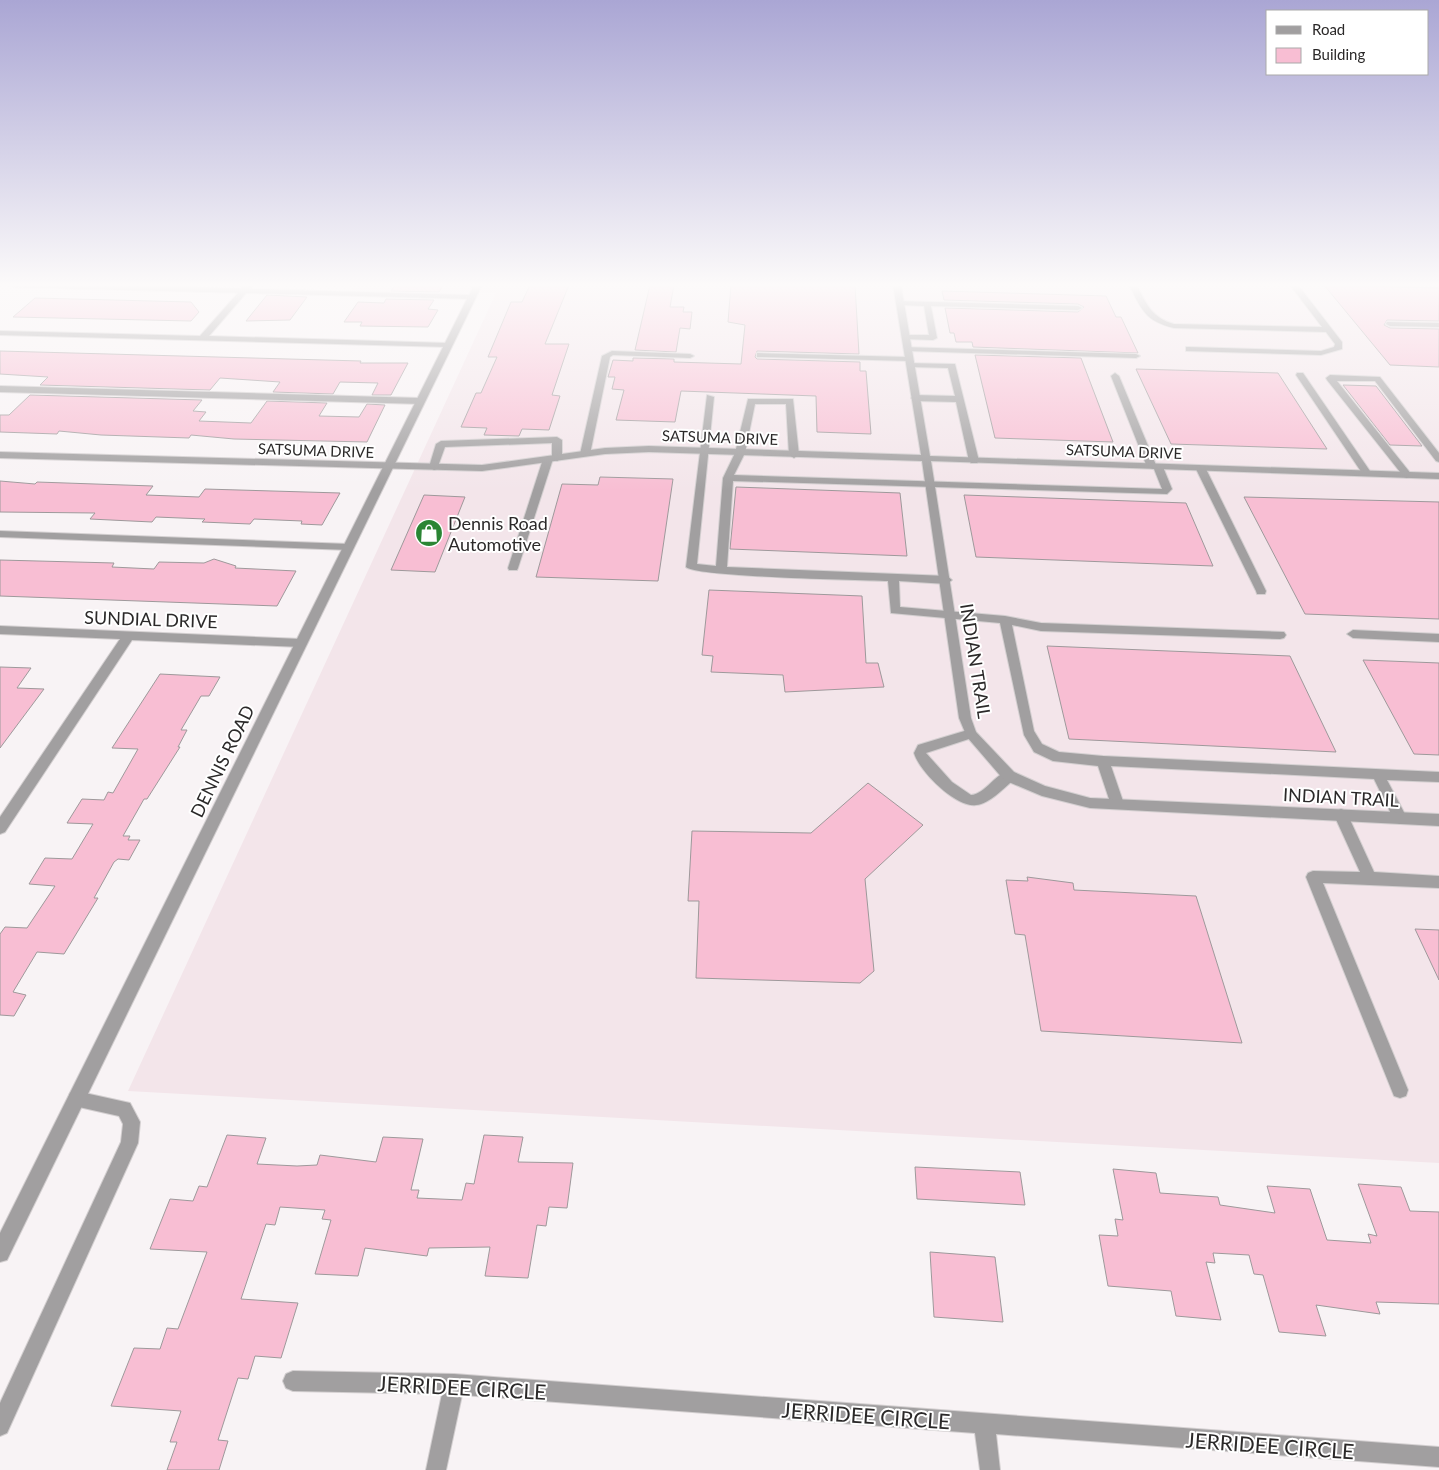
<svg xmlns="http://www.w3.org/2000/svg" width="1439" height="1470" font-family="Lato,sans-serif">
<rect width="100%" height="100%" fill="#f8f3f5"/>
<path fill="#f3e5ea" d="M355,285h1084v878l-1311,-72 368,-798 -145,-2z"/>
<g fill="#f8bed3" stroke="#9e999b">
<path d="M395,285h48l-4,7 -48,-1z"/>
<path d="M530,285h39l-24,59h24l-17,51 8,1 -11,34 -27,-1 -3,7 -35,-1 3,-7 -26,-1 15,-34h5l16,-36h-9l23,-55h11z"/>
<path d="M650,285h24l-4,22h14l-1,5h9l-2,17 -10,-1 -4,24 -41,-2z"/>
<path d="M731,285h124l4,69 -102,-3 -2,6 2,2 103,3v9h6l5,63 -54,-2 -1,-36 -135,-5 -6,31 -59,-2 8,-30 -12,-1 3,-12h-7l5,-17 20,1v-3l41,1v3l67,2 4,-39 -17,-3z"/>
<path d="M1324,285l115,3v33l-52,-1 -3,5 6,3 49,1v38l-49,-2z"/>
<path d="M942,291l164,5 10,21h5l17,36 -165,-6 -1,-5h-16l-2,-9h-4l-5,-25 133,4 6,-5 -6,-3 -134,-4z"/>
<path d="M267,295l40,2 -17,23 -44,1z"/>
<path d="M35,298l156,4 8,10 -8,9 -178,-4z"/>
<path d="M386,299l48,1 -6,9 10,1 -10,17 -68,-1 2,-4h-18l14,-20 26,1z"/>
<path d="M0,351l361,10 -1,2h48l-17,32h-19l6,-12 -38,-1 -7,12 -60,-2 7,-10 -60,-4 -10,12 -170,-5 8,-8 -48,-3z"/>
<path d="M975,355l106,3 32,84 -118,-4z"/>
<path d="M1136,369l142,4 49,76 -156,-5z"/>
<path d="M1343,385l33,1 46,60 -32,-1z"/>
<path d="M30,395l172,5 -9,11 13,1 -7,9 52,2 16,-22 60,2 -8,13 40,1 8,-13 18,1 -18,37 -133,-3 -43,-4 -2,3 -88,-3 -42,-4 -2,3 -57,-2v-17h9z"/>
<path d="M600,477l73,2 -15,102 -122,-4 26,-93 36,1z"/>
<path d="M0,481l35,3 2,-2 116,4 -7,9 53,2 6,-8 135,4 -18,32 -21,-1 1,-3 -48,-2 -4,5 -48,-2 3,-3 -49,-2 -4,5 -62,-3 5,-6 -95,-1z"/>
<path d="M736,487l164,6 7,63 -177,-7z"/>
<path d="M424,495l41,2 -30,75 -44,-2z"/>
<path d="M964,495l222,8 27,63 -237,-9z"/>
<path d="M1244,497l195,5v117l-134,-5z"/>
<path d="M214,559l22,7 -1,2 61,3 -19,35 -277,-10v-36l114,3 -2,4 42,2 5,-7 45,1z"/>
<path d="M709,590l153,6 4,67h12l6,24 -99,5 -2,-17 -72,-3 2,-16 -11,-1z"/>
<path d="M1047,646l243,10 46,96 -267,-13z"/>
<path d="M1363,660l76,3v92l-25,-1z"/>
<path d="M0,667l31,1 -14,20 27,1 -44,59z"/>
<path d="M160,674l60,3 -11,19h-8l-20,34h6l-9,17h2l-33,52h-3l-21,37h7l-2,4h12l-11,20 -11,-1 -4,3 -20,36h4l-34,56 -27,-2 -24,40 13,3 -12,21 -14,-1v-81l5,-7 22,1 28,-42 -26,-2 16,-26 27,1 21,-35 -26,-1 15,-24 22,1 4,-8 5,1 25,-44 -26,-1z"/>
<path d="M868,783l55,42 -58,54 9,92 -14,12 -164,-5 3,-77h-11l4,-70 119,2z"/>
<path d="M1027,877l46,6 1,7 122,6 46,147 -201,-12 -16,-96 -10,-1 -9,-54 22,1z"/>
<path d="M1415,929l24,1v50z"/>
<path d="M227,1135l39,3 -9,26 40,2 20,-1 3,-10 56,7 7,-25 40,2 -12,51h8l-2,8 45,2 4,-17 8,1 10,-49 39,2 -5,25 55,1 -6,45 -18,-1 -3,19 -9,-1 -9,53 -43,-2 5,-29 -61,1 -2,8 -62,-8 -7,28 -43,-2 16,-54 -9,-1 3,-9 -45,-3 -5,18 -9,-1 -25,75 57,4 -17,55 -26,-2 -7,23 -10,-1 -20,62 10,1 -9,29h-52l10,-28h-7l11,-31 -70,-5 23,-58 26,1 7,-21 11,1 29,-77 -57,-3 20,-50 23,2 6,-15 8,1z"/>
<path d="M915,1167l105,5 5,33 -108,-6z"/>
<path d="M1113,1169l43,4 4,20 58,4 2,8 55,8 -8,-27 43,3 17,51 44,3 -3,-9 9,2 -19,-52 43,3 9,24 29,1v92l-63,-2 4,12 -64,-9 10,31 -47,-4 -16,-57 -9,-1 -5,-19 -36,-2 2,10 -9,-1 15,58 -45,-4 -5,-25 -63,-5 -9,-51 19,1 -3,-17 8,1z"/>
<path d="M930,1252l65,5 8,65 -69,-5z"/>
</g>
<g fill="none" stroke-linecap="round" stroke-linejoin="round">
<g stroke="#d3cfd0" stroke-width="2">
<g id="service">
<path d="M10,285h95l367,10 4,2 -4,2 -458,-12z"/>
<path d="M1129,285h8c9,19 15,33 37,39l148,3 -32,-42h8l44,57v7l-21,6 -135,-4v-4h3l132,4 13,-4 1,-3 -9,-12 -152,-4c-29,-7 -32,-18 -45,-43z"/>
<path d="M897,301l181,5 4,2 -4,2 -147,-4 6,32 -4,2 -30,-1v-4h26l-5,-29 -24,-1 -4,-2z"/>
<path d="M1387,322l52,1v4l-49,-1 -4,-2z"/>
<path d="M904,347l232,7 4,2 -4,2 -229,-7h-3z"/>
<path d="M612,351l78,3 4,2 -4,2 -77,-3 -3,2 -20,97 -2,2h-6l-2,-2 22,-98z"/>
<path d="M757,353l152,4 4,2 -4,2 -149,-4h-3z"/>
<path d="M907,363l48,1 24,97 -2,2h-6l-2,-2 -13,-59 -41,-1 -4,-3 4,-3 40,1 -7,-28 -38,-1h-3z"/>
<path d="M1115,373l4,3 37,89 7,2 9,22 -5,5 -434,-13 -6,86 220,9 5,4 -5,4 -48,-3 1,26 105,9 36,7 243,9 2,3 -2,3 -4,1 -239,-8 -29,-6 22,106 8,13 17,8 44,4 336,16v10l-52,-2 20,38 -2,4 -5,2 -5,-2 -21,-43 -263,-13 13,38 -2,4 -5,1 -5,-1 -14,-42 -45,-5 -19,-9 -10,-17 -24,-112 -109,-10 -3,-32c-26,-1 -193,-4 -202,-14l21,-172 7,2 -17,167 19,2 7,-88 12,-25 13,-54h45l6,56 -5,3 -5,-3 -3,-51h-31l-10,49 -11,22 428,14 -8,-20 -7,-2 -36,-91z"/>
<path d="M1297,373h6l69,101 -2,2h-6l-68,-101z"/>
<path d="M1330,375l50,2 59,76v9l-3,-1 -61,-80h-38l75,94 -5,3 -3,-1 -77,-97 -1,-2z"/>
<path d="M0,386l421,12 4,3 -4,3 -421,-12z"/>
<path d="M557,437l5,3v18l-5,3 -5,-3v-15l-107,4 -8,22 -3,1 -5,-3 7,-23 5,-3z"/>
<path d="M548,456l5,3 -35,109 -1,2h-8l-1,-2 35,-109z"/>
<path d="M1201,466l5,3 60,122 -1,3h-8l-1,-3 -60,-122z"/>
<path d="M0,531l349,13 5,3 -5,3 -349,-13z"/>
<path d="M1353,630l86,4v8l-86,-4 -6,-4z"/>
<path d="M971,729l4,2 2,3 -2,3 -49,16 26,29 19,13c16,-1 27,-28 43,-23l1,4 -1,4c-11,8 -24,24 -38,25 -20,3 -57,-34 -62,-52l4,-8z"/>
<path d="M1341,809l5,2 28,61 65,4v12l-116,-5 85,207 -2,6 -6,2 -6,-2 -88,-219 2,-4 5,-2 47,1 -26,-57 2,-4z"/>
<path d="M76,1091l54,12 10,19 -2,21 -131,290 -7,3v-33l121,-261 2,-18 -4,-8 -49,-11 -2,-6 2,-6z"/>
<path d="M293,1371l161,3 985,73v20l-443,-33 4,36h-20l-5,-37 -513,-38 -16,75h-20l16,-76 -149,-3 -7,-3 -3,-7 3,-7z"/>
</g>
</g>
<g stroke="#d3cfd0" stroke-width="2">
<g id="minor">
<path d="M245,285h8l-44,51 239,7 4,2 -4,2 -448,-12v-4l200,5z"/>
<path d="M893,285h8l29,171 509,17v6l-508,-18 40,257 5,14 38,40 31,14 45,12 349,16v12l-349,-18 -48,-12 -38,-16 -37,-43 -8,-19 -37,-257 -273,-9 -44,2 -123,17 -482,-13v-6l482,13 123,-17 44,-2 272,9z"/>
<path d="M0,626l301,13 6,4 -6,4 -169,-7 -127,192 -5,2v-17l120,-178 -120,-5z"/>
</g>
</g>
<g stroke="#d3cfd0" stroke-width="2">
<path id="tertiary" d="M474,285h8l-475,975 -7,2v-29z"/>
</g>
<use href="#service" fill="#a19fa0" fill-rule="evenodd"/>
<use href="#minor" fill="#a19fa0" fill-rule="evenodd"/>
<use href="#tertiary" fill="#a19fa0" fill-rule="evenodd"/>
</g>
<linearGradient id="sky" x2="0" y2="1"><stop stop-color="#aaa6d4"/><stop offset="0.58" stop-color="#fcfafa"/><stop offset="1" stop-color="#fcfafa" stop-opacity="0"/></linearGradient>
<rect width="1439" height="491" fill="url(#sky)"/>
<defs>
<g id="shop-disc" transform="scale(1.4375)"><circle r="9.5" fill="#2b8534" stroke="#fff"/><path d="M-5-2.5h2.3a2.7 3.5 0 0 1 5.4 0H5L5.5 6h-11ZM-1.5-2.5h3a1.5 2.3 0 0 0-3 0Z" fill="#fff"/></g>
</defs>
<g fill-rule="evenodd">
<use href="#shop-disc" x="429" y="533"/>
</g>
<g text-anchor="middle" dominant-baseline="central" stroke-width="4" stroke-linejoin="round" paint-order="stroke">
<g font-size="15" fill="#2b2929" stroke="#fff">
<text transform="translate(720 437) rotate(2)">SATSUMA DRIVE</text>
<text transform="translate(316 450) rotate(2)">SATSUMA DRIVE</text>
<text transform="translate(1124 451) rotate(2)">SATSUMA DRIVE</text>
</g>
<g font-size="18" fill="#2b2929" stroke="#fff" text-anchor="start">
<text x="448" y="523">Dennis Road<tspan x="448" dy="21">Automotive</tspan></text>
</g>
<g font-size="18" fill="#2b2929" stroke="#fff">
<text transform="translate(151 619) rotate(2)">SUNDIAL DRIVE</text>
<text transform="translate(976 661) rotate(81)">INDIAN TRAIL</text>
<text transform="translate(222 761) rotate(-64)">DENNIS ROAD</text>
<text transform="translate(1341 797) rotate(3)">INDIAN TRAIL</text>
</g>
<g font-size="21" fill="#2b2929" stroke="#fff">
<text transform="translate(462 1387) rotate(3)">JERRIDEE CIRCLE</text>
<text transform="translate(866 1415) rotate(4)">JERRIDEE CIRCLE</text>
<text transform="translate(1270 1445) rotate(4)">JERRIDEE CIRCLE</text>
</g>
</g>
<rect x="1266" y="10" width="162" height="65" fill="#ffffff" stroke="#aaa9a9"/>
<rect x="1276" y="26" width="25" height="8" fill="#a19fa0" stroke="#aaa9a9"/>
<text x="1312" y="35" font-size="15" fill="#2b2929">Road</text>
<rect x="1276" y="48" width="25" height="15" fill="#f8bed3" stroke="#aaa9a9"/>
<text x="1312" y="60" font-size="15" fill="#2b2929">Building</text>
</svg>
